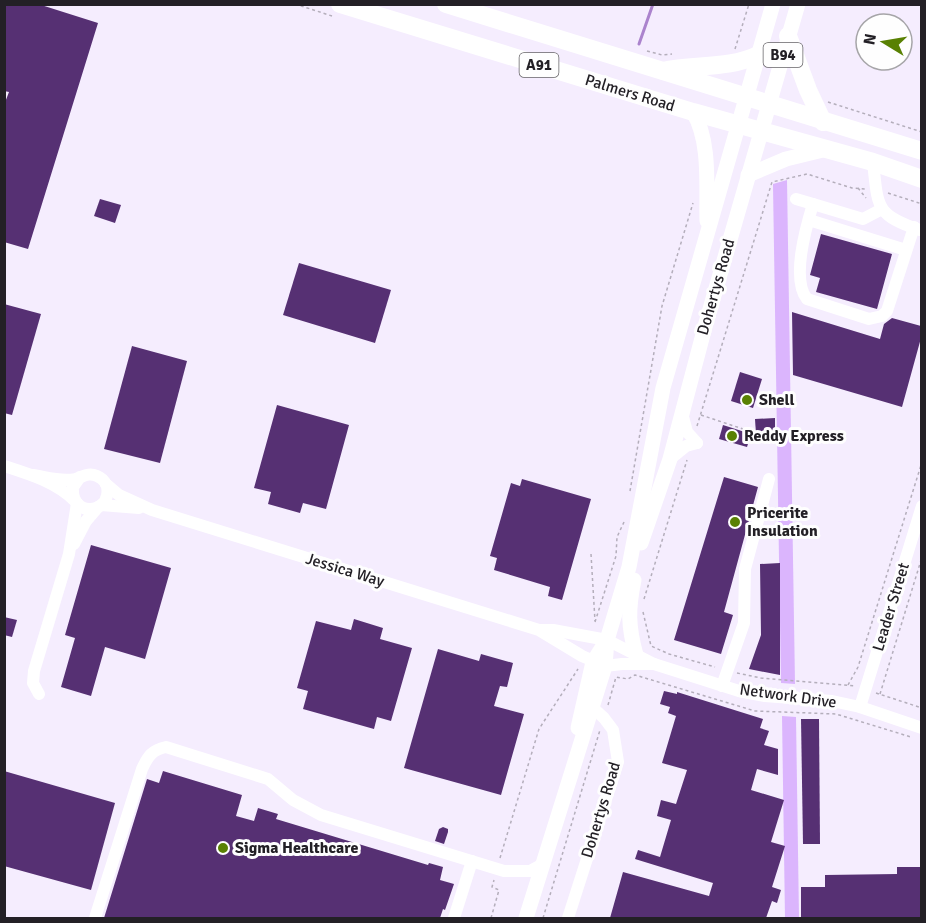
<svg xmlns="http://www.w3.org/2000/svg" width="926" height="923" font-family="Signika,sans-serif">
<rect width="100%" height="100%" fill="#f5edfe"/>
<g fill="#dbb5fd">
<path d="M787,180l8,504 -14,-1 -8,-497v-2z"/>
<path d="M782,716l14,1 3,201h-14z"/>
</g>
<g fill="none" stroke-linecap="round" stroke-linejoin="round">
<path stroke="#ab83cd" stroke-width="3" d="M639,44l14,-40"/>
</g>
<g fill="#563073">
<path d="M4,4h34l60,19 -70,226 -24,-7v-137l5,-13 -5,-1z"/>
<path d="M100,199l21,6 -6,18 -21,-7z"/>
<path d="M821,234l71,20 -15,55 -61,-17 4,-14 -10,-3z"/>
<path d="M299,263l92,27 -16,53 -92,-28z"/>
<path d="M4,304l37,10 -29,101 -8,-2z"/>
<path d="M792,312l88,27 4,-15 8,-6 29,8v12l-19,69 -109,-32z"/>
<path d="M132,346l55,15 -27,102 -56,-14z"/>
<path d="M740,372l22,7 -9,29 -22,-7z"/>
<path d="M277,405l72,20 -23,84 -23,-6 -3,10 -32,-9 3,-12 -17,-4z"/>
<path d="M775,418v16h-19l-1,-15z"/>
<path d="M723,425l28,9 -4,13 -28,-8z"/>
<path d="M724,477l34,10 -34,125 9,3 -12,39 -47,-14z"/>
<path d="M522,479l69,20 -29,101 -14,-4 2,-9 -56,-17 3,-12 -7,-2 21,-73 9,3z"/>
<path d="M91,545l80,23 -26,91 -40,-12 -14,49 -30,-9 14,-49 -10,-3z"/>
<path d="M780,563v112l-31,-6 12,-34 -1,-71z"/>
<path d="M4,617l13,3 -5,17 -8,-2z"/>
<path d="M354,619l29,9 -3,11 32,9 -21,73 -14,-4 -3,12 -71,-20 5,-18 -11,-3 19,-67 35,9z"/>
<path d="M438,649l41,12 2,-7 32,9 -6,24 -7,-1 -6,20 30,8 -23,81 -97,-27z"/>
<path d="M664,691l13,3v-2l86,27 -3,9 9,3 -5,14 14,4v26l-21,-6 -6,21 33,10 -13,42 14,4 -13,41 9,3 -4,13 -5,-2 -6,17h-156l13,-46 86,24 4,-13 -78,-24 3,-9 22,7 11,-37 -14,-4 4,-16 15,4 11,-34 -25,-7 14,-47 -8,-3 2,-6 -10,-3z"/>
<path d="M801,719h18l1,125h-17z"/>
<path d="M4,771l111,32 -24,87 -87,-24z"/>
<path d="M163,771l79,24 -6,21 18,5 4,-13 20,6 -2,5 152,46 1,-2 14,4 -3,13 14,4 -9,26 -2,-1 -3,9h-336l43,-139 12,4z"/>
<path d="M443,827l5,2v3l-4,12 -9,-3 4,-12z"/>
<path d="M897,867h24v51h-120v-31h24v-12l72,-1z"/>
</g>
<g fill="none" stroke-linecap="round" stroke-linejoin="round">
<g stroke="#b4aebb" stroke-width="1.5" stroke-dasharray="3 3" stroke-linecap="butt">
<path d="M295,4l37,12"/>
<path d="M735,49l14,-45"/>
<path d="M647,51l15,4 10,-1"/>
<path d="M828,102l94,30"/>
<path d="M858,188l8,10"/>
<path d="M888,193l34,11"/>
<path d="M701,415l45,15"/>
<path d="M697,426l75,-244 35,-8 45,14 14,1"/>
<path d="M630,491l32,-185 31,-103"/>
<path d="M591,554l4,67"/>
<path d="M644,599l43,-139"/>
<path d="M643,612l8,34 18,8 46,13"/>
<path d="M595,622l21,-66 1,-19 7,-15"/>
<path d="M737,673l24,5 94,8"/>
<path d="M848,685l10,-18 64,-205"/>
<path d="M876,693l46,15"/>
<path d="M880,694l42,-137"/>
<path d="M608,705l8,-28 12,2 7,-4 120,36 81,3 75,23"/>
<path d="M500,858l39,-129 39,-60"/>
<path d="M491,918l8,-28 -7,-3 2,-7"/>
<path d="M543,918l57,-188"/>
</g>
<g stroke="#fff" stroke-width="12">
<path d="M873,162c5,45 2,53 47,68"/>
<path d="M796,199l17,5"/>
<path d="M882,209l-19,10 -50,-15c-7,23 -22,75 -6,95l62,20 13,-3 5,-5 27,-84"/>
<path d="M809,220l97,30"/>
<path d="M682,413l5,19 10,11"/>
<path d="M670,459l16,-13 11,-3"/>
<path d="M4,466c25,8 52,16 71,35"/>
<path d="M33,475c13,2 28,7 42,4 8,-2 13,-7 22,-3 17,7 12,32 -6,33 -13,1 -19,-10 -18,-22l7,-10"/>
<path d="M106,484l13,11 33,15 387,120 43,26 23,10 17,-2h32"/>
<path d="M101,505l38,3"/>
<path d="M74,544l12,-23 12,-14"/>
<path d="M540,630h13l54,10 47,24 85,27 26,5 67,5 28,6 62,21"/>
<path d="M722,686l22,-63 1,-54 24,-90"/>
<path d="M39,694l-6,-11 1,-12 35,-117 8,-51"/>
<path d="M860,707l62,-201"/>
<path d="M95,918l47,-149c6,-13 10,-19 24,-22l102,32 25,21 28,15 183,56h26l13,-7"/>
<path d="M454,918l18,-57"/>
<path d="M568,918l50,-156 -5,-32 -9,-12 -11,-10"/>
</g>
<g stroke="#fff" stroke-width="15">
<path d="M693,112c18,29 13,76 14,109"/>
<path d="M748,175l38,-16 41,-10"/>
<path d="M641,543l29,-84 36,-136 92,-319"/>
<path d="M634,580c-6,29 -6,46 2,75"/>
<path d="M578,728l15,-66 12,-19"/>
<path d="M526,918l79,-252 2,-26 22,-73 34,-179 110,-384"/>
</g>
<g stroke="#fff" stroke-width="18">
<path d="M340,4l353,108 180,50 49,17"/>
<path d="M446,4l476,147"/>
<path d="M788,36l20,54 15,32"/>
<path d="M663,71c31,-7 66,-2 95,-16"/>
</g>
</g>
<g fill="#598103" stroke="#fefefe" stroke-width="2">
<circle cx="747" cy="400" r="6"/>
<circle cx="732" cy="436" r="6"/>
<circle cx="735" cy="522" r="6"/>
<circle cx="223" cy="848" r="6"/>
</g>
<g text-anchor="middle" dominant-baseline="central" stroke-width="6" stroke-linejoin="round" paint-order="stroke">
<g fill="#fefefe" stroke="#656367" stroke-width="1.5">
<rect x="763.5" y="43" width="39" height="24" rx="4.5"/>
<rect x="519.5" y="53" width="39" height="24" rx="4.5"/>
</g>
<g font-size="15" font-weight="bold" fill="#232026">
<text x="783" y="55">B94</text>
<text x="539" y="65">A91</text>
</g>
<g font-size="16" fill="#232026" stroke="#fefefe">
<text transform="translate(630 93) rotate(17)">Palmers Road</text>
<text transform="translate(716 287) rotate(-74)">Dohertys Road</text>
<text transform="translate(345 570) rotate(17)">Jessica Way</text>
<text transform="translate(891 607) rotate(-73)">Leader Street</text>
<text transform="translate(788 696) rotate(8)">Network Drive</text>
<text transform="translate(601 810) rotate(-73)">Dohertys Road</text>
</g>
<g font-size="16" font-weight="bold" fill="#232026" stroke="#fefefe" text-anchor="start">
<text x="759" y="400">Shell</text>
<text x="744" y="436">Reddy Express</text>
<text x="747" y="513">Pricerite<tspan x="747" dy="18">Insulation</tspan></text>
<text x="235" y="848">Sigma Healthcare</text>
</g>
</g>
<rect width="926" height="923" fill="none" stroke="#232026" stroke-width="12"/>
<g transform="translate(884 42) rotate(281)"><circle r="28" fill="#fefefe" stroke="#a6a5a8" stroke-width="1.5"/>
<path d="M0-4.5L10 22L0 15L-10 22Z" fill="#598103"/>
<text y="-9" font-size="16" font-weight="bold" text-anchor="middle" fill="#232026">N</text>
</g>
</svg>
